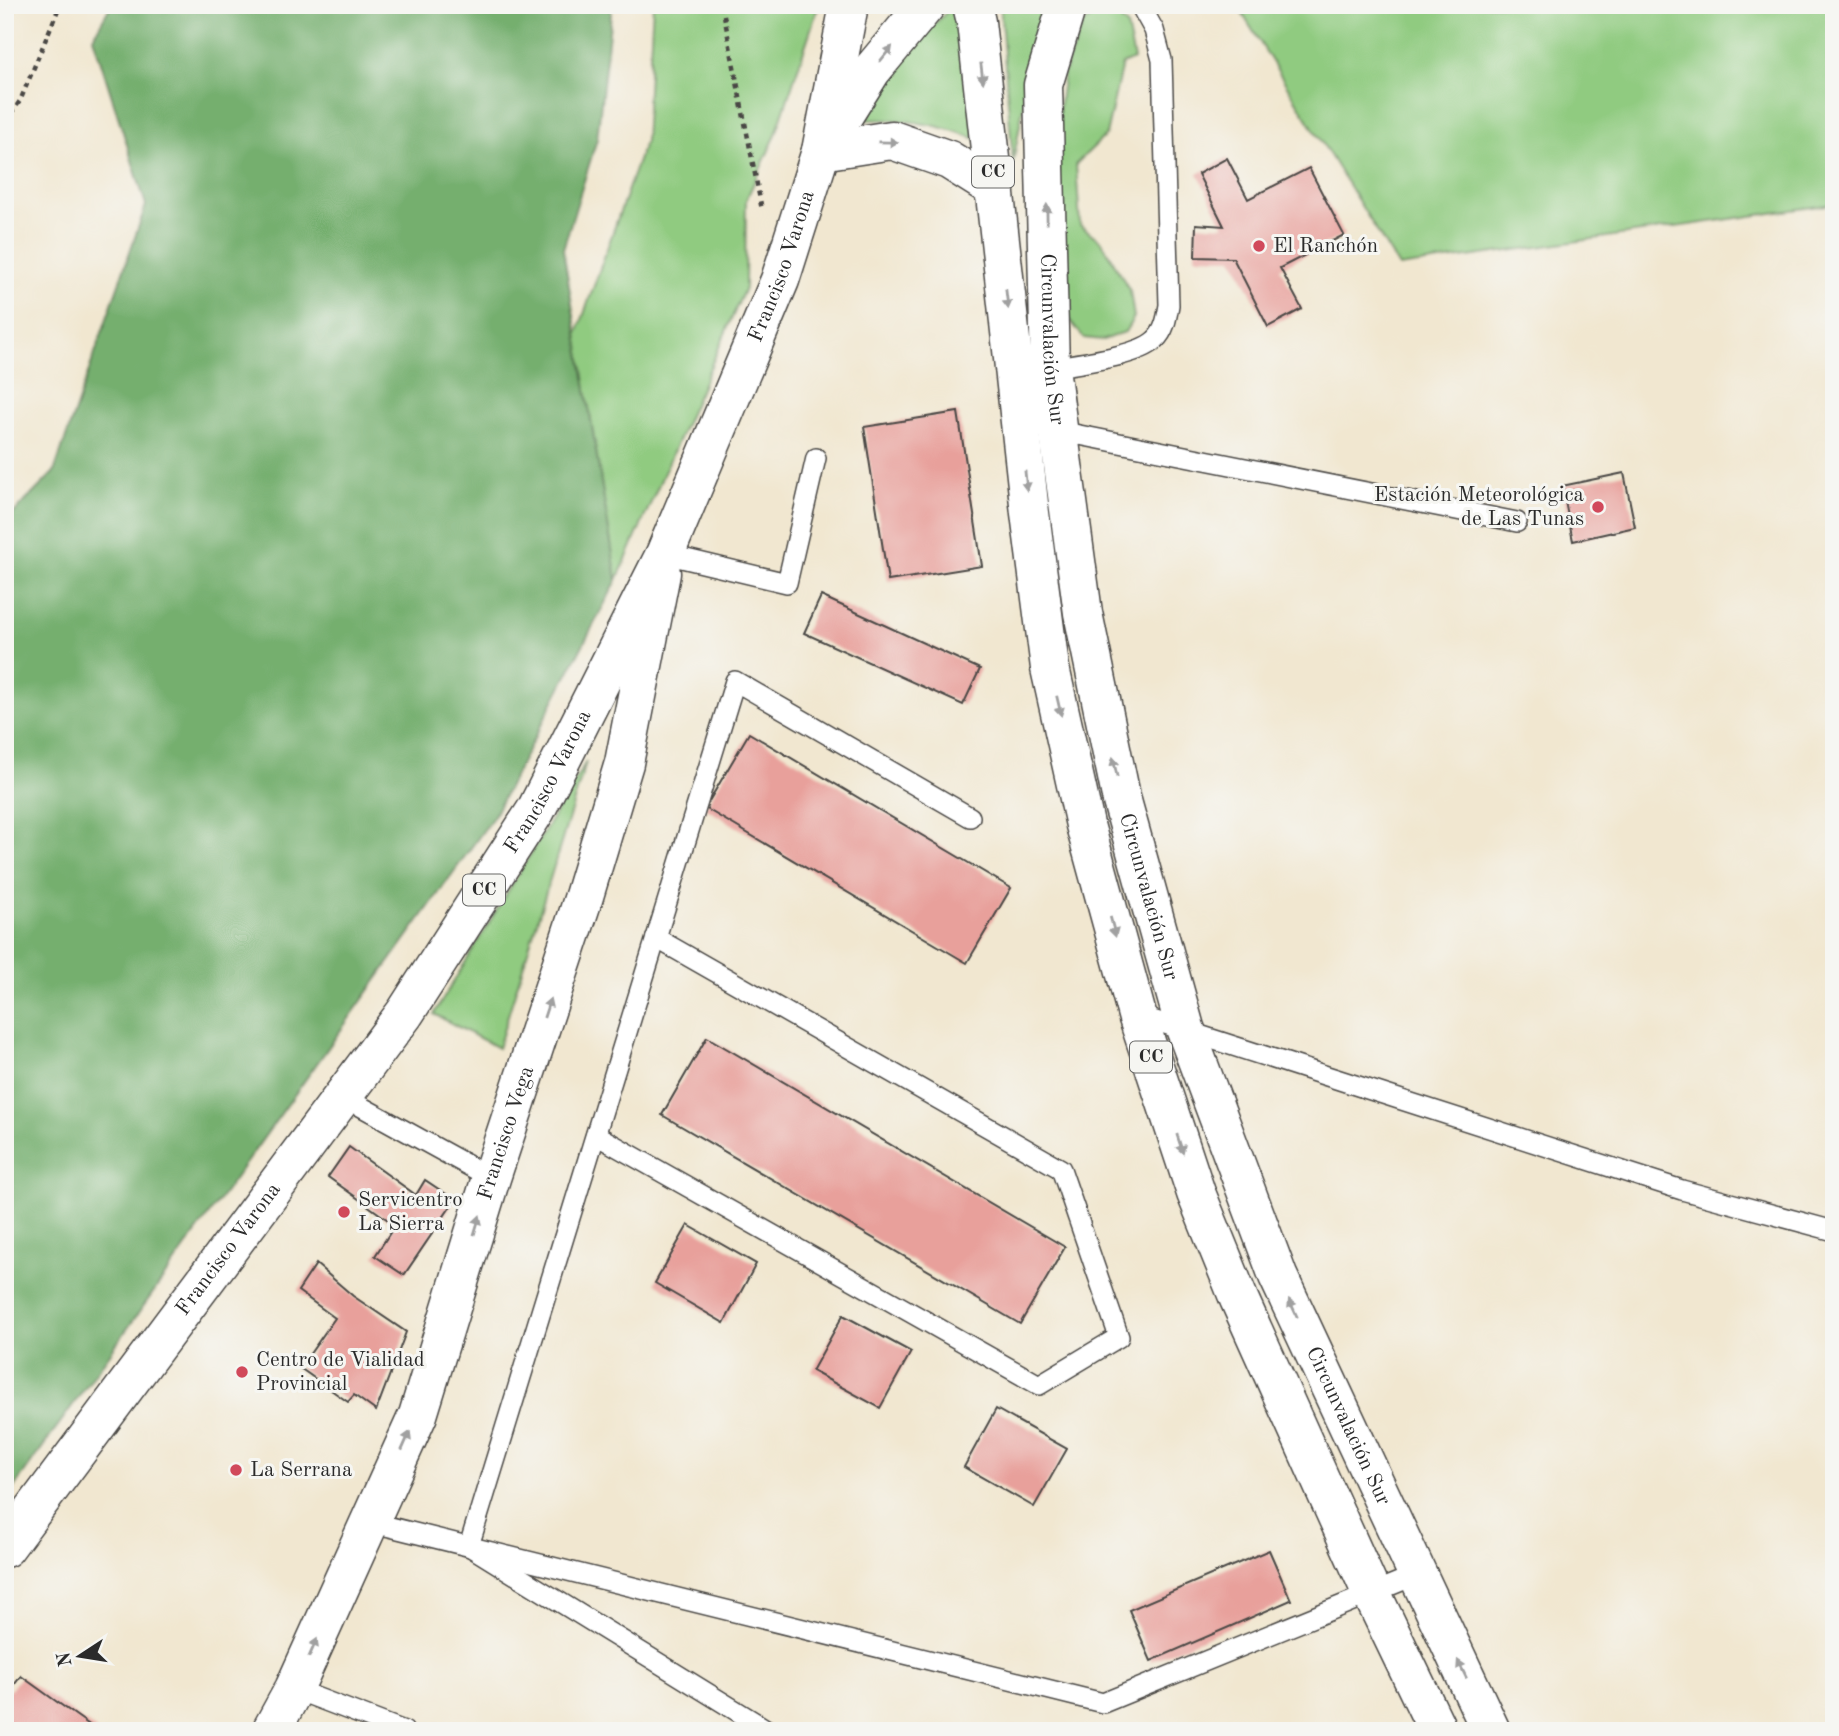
<svg xmlns="http://www.w3.org/2000/svg" width="1839" height="1736" font-family="'Old Standard TT',serif">
<rect width="100%" height="100%" fill="#f6f6f2"/>
<filter id="ink" filterUnits="userSpaceOnUse"><feTurbulence type="fractalNoise" baseFrequency=".0143" numOctaves="2"/><feDisplacementMap in="SourceGraphic" scale="14" xChannelSelector="R" yChannelSelector="G"/><feConvolveMatrix kernelMatrix="1 2 1 2 8 2 1 2 1" color-interpolation-filters="sRGB"/></filter>
<filter id="wash" filterUnits="userSpaceOnUse"><feTurbulence type="fractalNoise" baseFrequency=".00686" numOctaves="4" result="noise"/><feDisplacementMap in="SourceGraphic" scale="28" xChannelSelector="R" yChannelSelector="G"/><feGaussianBlur stdDeviation="1.57" result="paint"/><feColorMatrix in="noise" values="0 0 0 0 0 0 0 0 0 0 0 0 0 0 0 0 0 1.4 0 .05"/><feComposite in="paint" operator="in"/></filter>
<g filter="url(#wash)">
<rect width="100%" height="100%" fill="#f1e7d0"/>
<g fill="#90cb80" stroke="#5e7b56" stroke-width="2">
<path d="M653,5h166l-44,132 -29,63 -1,88 -128,292 -40,-246 68,-193z"/>
<path d="M955,5l21,134c-36,-15 -70,-21 -110,-19 23,-44 50,-83 89,-115z"/>
<path d="M1000,5h49l-14,37 -22,121z"/>
<path d="M1237,5h597v199l-435,63z"/>
<path d="M1096,15l23,2 8,9 7,33 -12,5 -16,71 -30,29 4,61 22,17 28,49 4,26 -9,15 -22,8 -19,-2 -23,-29 -8,-157 11,-80 19,-48z"/>
<path d="M586,762l-88,286 -64,-34z"/>
</g>
<path fill="#74af6e" stroke="#506d4c" stroke-width="2" d="M111,5h501l-15,134 -34,110 54,331 -124,237 -488,683v-978l49,-50 92,-267 -53,-168z"/>
<g id="blocks">
<g fill="#e8a09b">
<path d="M1227,158l21,41 61,-31 35,67 -64,33 22,41 -34,18 -35,-69 -38,-1 1,-33 28,2 -26,-52z"/>
<path d="M958,412l24,154 -94,15 -24,-154z"/>
<path d="M1624,473l11,54 -62,14 -11,-55z"/>
<path d="M821,596l159,73 -17,36 -159,-72z"/>
<path d="M749,733l262,155 -44,75 -262,-155z"/>
<path d="M707,1037l358,210 -45,77 -358,-209z"/>
<path d="M349,1147l67,48 9,-15 30,20 -51,75 -29,-19 20,-31 -67,-48z"/>
<path d="M688,1225l68,39 -32,59 -69,-40z"/>
<path d="M316,1264l37,32 53,36 -30,79 -22,-16 -6,7 -48,-34 35,-50 -37,-27z"/>
<path d="M843,1315l68,37 -31,56 -68,-37z"/>
<path d="M996,1409l71,40 -33,58 -70,-40z"/>
<path d="M1269,1550l22,50 -140,61 -22,-51z"/>
<path d="M21,1676l57,41 20,14h-93v-34z"/>
</g>
</g>
</g>
<g filter="url(#ink)">
<use href="#blocks" fill-opacity="0" stroke="#494744" stroke-width="2"/>
<g fill="none" stroke-linecap="round" stroke-linejoin="round">
<g stroke="#494744" stroke-width="22">
<g id="service">
<path d="M1050,368c26,-5 87,-11 105,-28 10,-9 12,-23 14,-35l-7,-245 -8,-30 -14,-25"/>
<path d="M1054,430l463,92"/>
<path d="M665,554l122,29 29,-125"/>
<path d="M1137,1015l545,175 152,41"/>
<path d="M342,1096l149,82"/>
<path d="M596,1135l443,250 80,-48 -58,-168 -405,-231"/>
<path d="M370,1522l733,181 313,-128"/>
<path d="M294,1689l110,42"/>
<path d="M769,1731l-300,-185 266,-865 235,136"/>
</g>
</g>
<g stroke="#494744" stroke-width="41">
<g id="tertiary">
<path id="s1" d="M271,1731l23,-42 124,-274 73,-237 93,-282 40,-133 37,-190"/>
</g>
</g>
<g stroke="#494744" stroke-width="41">
<g id="primary">
<path d="M833,132l39,-62 54,-65"/>
<path id="s2" d="M5,1548l400,-535 131,-203 129,-256 115,-274 41,-129 28,-146"/>
</g>
</g>
<g stroke="#494744" stroke-width="41">
<g id="trunk">
<path d="M972,5l4,17 54,491 20,155 35,157 52,190 59,178 43,106 132,293 67,139"/>
<path id="s3" d="M1067,5l-24,80 7,283 33,245 39,188 63,227 93,248 213,455"/>
<path d="M821,151l71,-11 57,20 46,29"/>
</g>
</g>
<g stroke="#494744" stroke-width="4.5" stroke-dasharray="5 5" stroke-linecap="butt">
<path d="M722,5l40,205"/>
<path d="M5,122l15,-21 40,-96"/>
</g>
<use href="#service" stroke="#fff" stroke-width="19"/>
<use href="#tertiary" stroke="#fff" stroke-width="38"/>
<use href="#primary" stroke="#fff" stroke-width="38"/>
<use href="#trunk" stroke="#fff" stroke-width="38"/>
</g>
<defs><path id="oneway-solid" d="M-6-.8H1V-3.2L6.5 0L1 3.2V.8H-6Z" transform="scale(1.75)"/></defs>
<g fill="#a0a0a0">
<use href="#oneway-solid" transform="translate(886 54) rotate(-51)"/>
<use href="#oneway-solid" transform="translate(982 73) rotate(83)"/>
<use href="#oneway-solid" transform="translate(888 142) rotate(1)"/>
<use href="#oneway-solid" transform="translate(1047 214) rotate(-91)"/>
<use href="#oneway-solid" transform="translate(1007 299) rotate(83)"/>
<use href="#oneway-solid" transform="translate(1026 481) rotate(84)"/>
<use href="#oneway-solid" transform="translate(1059 706) rotate(77)"/>
<use href="#oneway-solid" transform="translate(1115 767) rotate(-102)"/>
<use href="#oneway-solid" transform="translate(1113 927) rotate(75)"/>
<use href="#oneway-solid" transform="translate(547 1008) rotate(-72)"/>
<use href="#oneway-solid" transform="translate(1180 1144) rotate(72)"/>
<use href="#oneway-solid" transform="translate(477 1225) rotate(-73)"/>
<use href="#oneway-solid" transform="translate(1293 1308) rotate(-115)"/>
<use href="#oneway-solid" transform="translate(406 1441) rotate(-66)"/>
<use href="#oneway-solid" transform="translate(313 1648) rotate(-66)"/>
<use href="#oneway-solid" transform="translate(1462 1669) rotate(-116)"/>
</g>
</g>
<g fill="#d1495b" stroke="#f6f6f2" stroke-width="2.5">
<circle cx="1259" cy="246" r="7"/>
<circle cx="1598" cy="507" r="7"/>
<circle cx="344" cy="1212" r="7"/>
<circle cx="242" cy="1372" r="7"/>
<circle cx="236" cy="1470" r="7"/>
</g>
<g text-anchor="middle" dominant-baseline="central" stroke-width="6" stroke-linejoin="round" paint-order="stroke">
<g fill="#f6f6f2" stroke="#686867" stroke-width="2">
<rect x="972" y="156.5" width="42" height="31" rx="5"/>
<rect x="463" y="874.5" width="42" height="31" rx="5"/>
<rect x="1130" y="1041.5" width="42" height="31" rx="5"/>
</g>
<g font-size="19" font-weight="bold" fill="#2b2b2b">
<text x="993" y="172">CC</text>
<text x="484" y="890">CC</text>
<text x="1151" y="1057">CC</text>
</g>
<g font-size="21" fill="#2b2b2b" stroke="#f6f6f2" text-anchor="start">
<text x="1273" y="246">El Ranchón</text>
<text x="1584" y="495" text-anchor="end">Estación Meteorológica<tspan x="1584" dy="24">de Las Tunas</tspan></text>
<text x="358" y="1200">Servicentro<tspan x="358" dy="24">La Sierra</tspan></text>
<text x="256" y="1360">Centro de Vialidad<tspan x="256" dy="24">Provincial</tspan></text>
<text x="250" y="1470">La Serrana</text>
</g>
<g font-size="21" fill="#2b2b2b" stroke="#f6f6f2">
<text stroke="none"><textPath href="#s2" startOffset="1507">Francisco Varona</textPath></text>
<text stroke="none"><textPath href="#s3" startOffset="338">Circunvalación Sur</textPath></text>
<text stroke="none"><textPath href="#s2" startOffset="940">Francisco Varona</textPath></text>
<text stroke="none"><textPath href="#s3" startOffset="905">Circunvalación Sur</textPath></text>
<text stroke="none"><textPath href="#s1" startOffset="644">Francisco Vega</textPath></text>
<text stroke="none"><textPath href="#s2" startOffset="373">Francisco Varona</textPath></text>
<text stroke="none"><textPath href="#s3" startOffset="1472">Circunvalación Sur</textPath></text>
</g>
</g>
<rect width="1839" height="1736" fill="none" stroke="#f6f6f2" stroke-width="28"/>
<g transform="translate(80 1656) rotate(258)" stroke="#f6f6f2" stroke-width="5" paint-order="stroke">
<path d="M0-5L12 26L0 18L-12 26Z" fill="#2b2b2b"/>
<text y="-10" font-size="19" font-weight="bold" text-anchor="middle" fill="#2b2b2b">N</text>
</g>
</svg>
